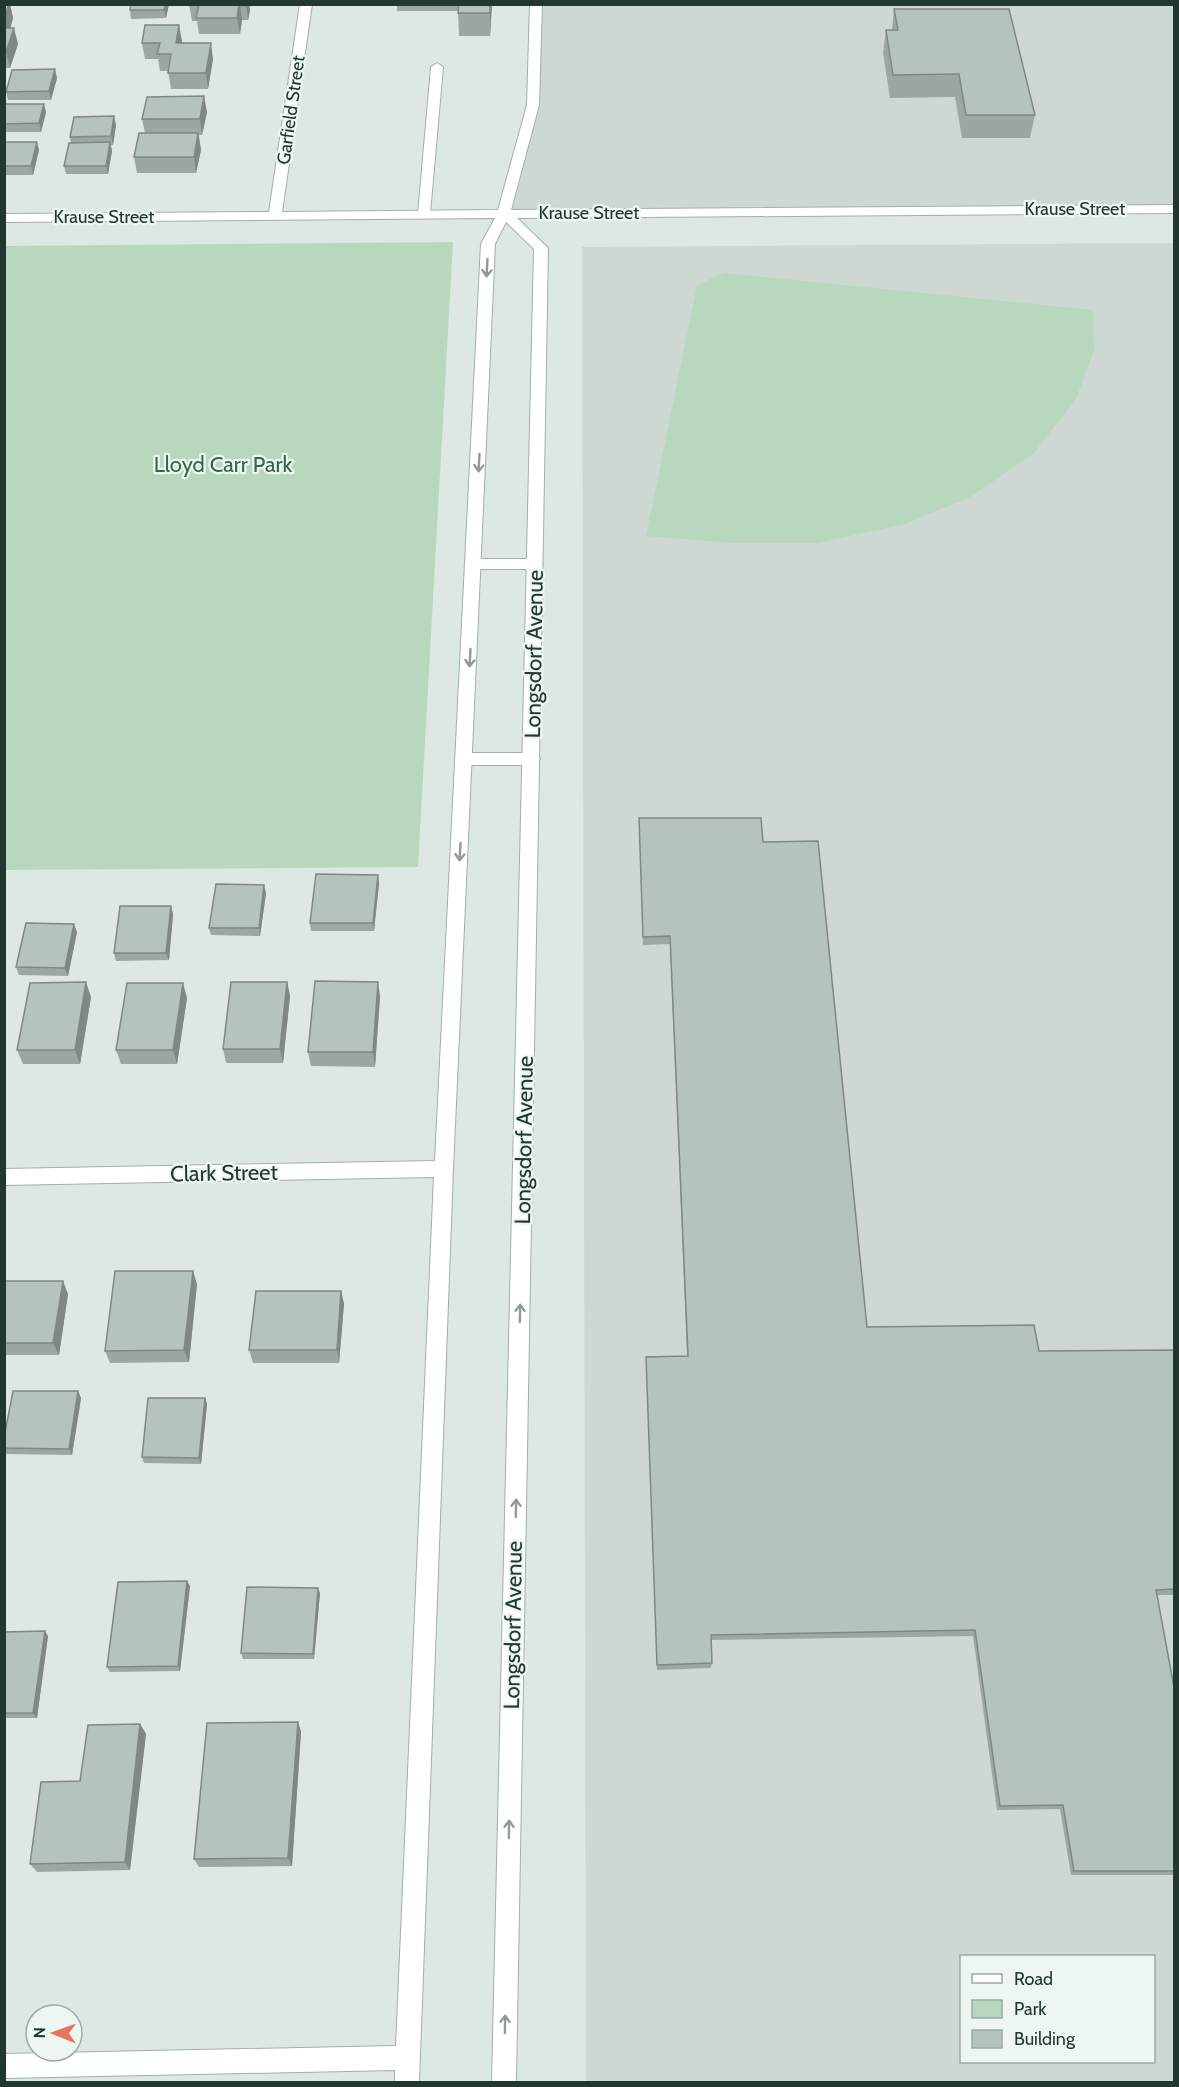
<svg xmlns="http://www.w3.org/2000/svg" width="1179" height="2087" font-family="Cabin,sans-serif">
<rect width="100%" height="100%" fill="#dee8e3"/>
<g fill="#cdd8d2" fill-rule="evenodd">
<path d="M536,5h638v204l-670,4 29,-108z"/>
<path d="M1174,243v1839h-588l-4,-1835zM962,1956h192v106h-192z"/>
</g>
<g fill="#b8d8be">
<path d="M453,242l-35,625 -413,3v-624z"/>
<path d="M724,273l369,37 1,41 -18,48 -43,55 -63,43 -65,27 -87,19h-86l-86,-7 51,-251z"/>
</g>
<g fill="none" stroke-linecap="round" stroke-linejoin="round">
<g stroke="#a2afa9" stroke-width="2">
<g id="lane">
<path d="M437,63l6,4 -13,147 -6,4 -6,-4 13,-147z"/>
<path d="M474,559h61l8,5 -8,5h-61l-8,-5z"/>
<path d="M465,753h67l8,6 -8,6h-67l-8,-6z"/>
</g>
</g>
<g stroke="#a2afa9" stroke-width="2">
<path id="street" d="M300,4h12l-30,208 216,-2 29,-105 3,-101h12l-3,101 -28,105 663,-5v8l-657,5 31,30 -32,1834h-24l42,-1833 -28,-27 -11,22 -42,925 -34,913h-24v-12l-391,8v-24l392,-8 38,-869 -430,8v-16l431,-8 46,-917 14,-26 -491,4v-8l265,-2z"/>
</g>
<use href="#lane" fill="#fff" fill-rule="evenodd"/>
<use href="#street" fill="#fff" fill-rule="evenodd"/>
</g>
<g fill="#9ba8a2">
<path d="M4,4h6l3,14 -3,10 8,16 -8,24h-6z"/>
<path d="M131,4h38l-3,14 -35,1 -1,-9z"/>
<path d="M189,4h60l1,6 -2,10h-6l-2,14h-41l-2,-13h-5z"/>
<path d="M397,4h95l-2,32h-31l-1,-25h-61z"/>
<path d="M894,9l141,106 -5,23h-68l-7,-41 -65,1 -7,-45 3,-23h6z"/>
<path d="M182,41l-1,2 32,16 -5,30h-37l-3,-18h-8l-2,-12h-13l-3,-16z"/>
<path d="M57,78l-6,22h-43l-2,-8z"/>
<path d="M4,104l42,8 -5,20h-37z"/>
<path d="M207,112l-5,23h-3l2,15 -5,23h-59l-3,-16 11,-24 -3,-14z"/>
<path d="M116,125l-3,20h-2l1,6 -4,23h-42l-2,-8 7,-23 -1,-6z"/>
<path d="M4,142l35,8 -6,25h-29z"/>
<path d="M639,818l124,24 104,485 172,24 135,-1v245h-17l17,92v188h-103l-11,-66 -63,1 -24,-174 -262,4 1,23 -1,5 -54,2 -11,-313 41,-1 -17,-412 -27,1z"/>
<path d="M378,875l1,8 -5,48h-63l-1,-8z"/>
<path d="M266,893l-6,43 -49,-1 -2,-7z"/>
<path d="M173,914l-4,46 -53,1 -2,-8z"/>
<path d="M77,932l-9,44 -49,-1 -3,-8z"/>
<path d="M287,982l3,14 -7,67h-57l-3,-14z"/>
<path d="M380,996l-5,71 -64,-1 -3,-14z"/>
<path d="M91,997l-11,67h-57l-6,-14z"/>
<path d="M187,998l-10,66h-56l-5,-14z"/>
<path d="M4,1281l64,13 -9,61h-55z"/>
<path d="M197,1284l-8,78 -79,1 -5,-12z"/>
<path d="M341,1291l3,13 -5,59h-86l-4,-13z"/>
<path d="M78,1391l3,7 -9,57 -66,-1 -2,-3v-13z"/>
<path d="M205,1398l2,6 -6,60 -57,-1 -2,-6z"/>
<path d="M190,1586l-10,85 -70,1 -3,-5z"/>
<path d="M320,1593l-6,66h-71l-2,-6z"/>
<path d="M4,1632l44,4 -11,82h-33z"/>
<path d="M298,1722l3,10 -9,134 -93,1 -5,-8z"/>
<path d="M140,1724l6,10 -16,136 -93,2 -7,-8 50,-83z"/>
</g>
<g fill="#7e8884">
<path d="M9,4h1l3,14 -7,26 -2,-4v-21z"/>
<path d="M166,4h3l-3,14 -2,-8z"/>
<path d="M240,4l2,16 -2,14 -3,-16z"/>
<path d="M246,4h3l1,6 -2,10z"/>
<path d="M490,4h2l-2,32z"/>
<path d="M179,25l3,16 -3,18 -3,-16z"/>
<path d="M14,28l4,16 -8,24 -4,-16z"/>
<path d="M211,43l2,16 -5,30 -2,-16z"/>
<path d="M55,69l2,9 -6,22 -2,-9z"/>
<path d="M204,96l3,16 -5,23 -2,-16z"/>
<path d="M44,104l2,8 -5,20 -2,-9z"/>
<path d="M114,116l2,9 -3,20 -2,-9z"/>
<path d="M198,133l3,17 -5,23 -2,-16z"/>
<path d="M37,142l2,8 -6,25 -2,-9z"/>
<path d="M110,142l2,9 -4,23 -2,-8z"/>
<path d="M378,875l1,8 -5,48 -1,-8z"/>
<path d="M264,885l2,8 -6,43 -1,-8z"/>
<path d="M171,906l2,8 -4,46 -3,-7z"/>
<path d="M74,924l3,8 -9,44 -3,-8z"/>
<path d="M86,982l5,15 -11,67 -5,-14z"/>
<path d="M287,982l3,14 -7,67 -3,-14z"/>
<path d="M378,982l2,14 -5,71 -2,-15z"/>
<path d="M183,983l4,15 -10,66 -4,-14z"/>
<path d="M193,1271l4,13 -8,78 -5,-12z"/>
<path d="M63,1281l5,13 -9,61 -6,-12z"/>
<path d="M341,1291l3,13 -5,59 -2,-13z"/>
<path d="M78,1391l3,7 -9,57 -3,-6z"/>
<path d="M205,1398l2,6 -6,60 -2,-6z"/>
<path d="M187,1581l3,5 -10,85 -2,-5z"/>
<path d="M318,1588l2,5 -6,66 -1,-5z"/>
<path d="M45,1631l3,5 -11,82 -4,-5z"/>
<path d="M298,1722l3,10 -9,134 -4,-8z"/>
<path d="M140,1724l6,10 -16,136 -5,-8z"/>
</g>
<g fill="#b4c3bc" stroke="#7e8884" stroke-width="1.5">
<path d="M4,4h5l-5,15z"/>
<path d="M131,4h35l-2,6h-34z"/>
<path d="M189,4h50l-2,14h-41l3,-13z"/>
<path d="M459,4h31v9h-32z"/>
<path d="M894,9h115l26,106h-69l-7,-41 -66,1 -7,-45h12z"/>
<path d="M145,25h34l-3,18h35l-5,30h-38l3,-19h-14l3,-11h-18z"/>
<path d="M4,28h10l-8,24h-2z"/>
<path d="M55,69l-6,22 -43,1 6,-22z"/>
<path d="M204,96l-4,23h-58l5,-22z"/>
<path d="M4,104h40l-5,19 -35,1z"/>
<path d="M114,116l-3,20 -41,1 4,-20z"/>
<path d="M139,133h59l-4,24h-60z"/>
<path d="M4,142h33l-6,24h-27z"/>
<path d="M110,142l-4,24h-42l5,-23z"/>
<path d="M639,818h122l2,24 55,-1 49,486 167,-2 5,26 135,-1v239l-18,1 18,97v184h-100l-11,-66 -63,1 -25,-176 -264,5 1,28 -55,2 -11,-308 42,-1 -18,-420 -27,1z"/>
<path d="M316,874l62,1 -5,48h-63z"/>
<path d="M216,884l48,1 -5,43h-50z"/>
<path d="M120,906h51l-5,47h-52z"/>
<path d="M26,923l48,1 -9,44 -49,-1z"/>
<path d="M315,981l63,1 -5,70h-65z"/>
<path d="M86,982l-11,68h-58l13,-67z"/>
<path d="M231,982h56l-7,67h-57z"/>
<path d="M127,983h56l-10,67h-57z"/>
<path d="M115,1271h78l-9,79 -79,1z"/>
<path d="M4,1281h59l-10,62h-49z"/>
<path d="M256,1291h85l-4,59h-88z"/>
<path d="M13,1391h65l-9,58 -65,-1v-10z"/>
<path d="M148,1398h57l-6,60 -57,-1z"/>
<path d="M187,1581l-9,85 -71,1 11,-85z"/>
<path d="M247,1587l71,1 -5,66 -72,-1z"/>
<path d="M45,1631l-12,82h-29v-81z"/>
<path d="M298,1722l-10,136 -94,1 13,-136z"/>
<path d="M140,1724l-15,138 -95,2 11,-82 39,-1 8,-56z"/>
</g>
<defs><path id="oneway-shaft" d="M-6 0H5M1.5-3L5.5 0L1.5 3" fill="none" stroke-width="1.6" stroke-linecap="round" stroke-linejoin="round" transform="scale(1.5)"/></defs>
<g stroke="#909b97">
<use href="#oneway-shaft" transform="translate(487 268) rotate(93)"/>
<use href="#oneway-shaft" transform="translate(479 463) rotate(93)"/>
<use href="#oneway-shaft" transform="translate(470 658) rotate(93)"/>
<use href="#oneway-shaft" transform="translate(460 852) rotate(93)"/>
<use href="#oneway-shaft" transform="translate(520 1313) rotate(-89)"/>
<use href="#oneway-shaft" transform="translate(516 1508) rotate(-89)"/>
<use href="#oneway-shaft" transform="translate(509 1829) rotate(-89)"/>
<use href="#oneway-shaft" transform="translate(505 2024) rotate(-89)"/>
</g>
<g text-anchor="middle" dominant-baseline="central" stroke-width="4.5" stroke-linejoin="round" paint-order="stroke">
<g font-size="18" fill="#21372f" stroke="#eef6f1">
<text transform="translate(291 110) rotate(-82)">Garfield Street</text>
<text x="1075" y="209">Krause Street</text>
<text x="589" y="213">Krause Street</text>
<text x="104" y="217">Krause Street</text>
</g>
<g font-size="22" fill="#2f6a40" stroke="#eef6f1">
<text x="223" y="464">Lloyd Carr Park</text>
</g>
<g font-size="22" fill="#21372f" stroke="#eef6f1">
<text transform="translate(534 654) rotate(-89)">Longsdorf Avenue</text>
<text transform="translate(524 1140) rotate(-89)">Longsdorf Avenue</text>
<text transform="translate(224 1173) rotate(-1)">Clark Street</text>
<text transform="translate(513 1625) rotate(-89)">Longsdorf Avenue</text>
</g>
</g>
<rect width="1179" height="2087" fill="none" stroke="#21372f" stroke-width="12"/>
<rect x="960" y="1955" width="195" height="108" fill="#eef6f1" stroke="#9caaa3" stroke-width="1.5"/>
<rect x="972" y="1974" width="30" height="9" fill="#ffffff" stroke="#9caaa3" stroke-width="1.5"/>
<text x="1014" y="1985" font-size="18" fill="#21372f">Road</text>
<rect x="972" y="2000" width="30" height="18" fill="#b8d8be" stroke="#9caaa3" stroke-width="1.5"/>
<text x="1014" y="2015" font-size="18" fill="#21372f">Park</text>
<rect x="972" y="2030" width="30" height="18" fill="#b4c3bc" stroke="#9caaa3" stroke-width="1.5"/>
<text x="1014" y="2045" font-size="18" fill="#21372f">Building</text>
<g transform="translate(54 2033) rotate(271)"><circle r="28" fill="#eef6f1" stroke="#9caaa3" stroke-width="1.5"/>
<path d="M0-4.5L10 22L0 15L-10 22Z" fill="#e7735e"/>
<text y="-9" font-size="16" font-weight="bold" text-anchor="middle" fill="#21372f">N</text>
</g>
</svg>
